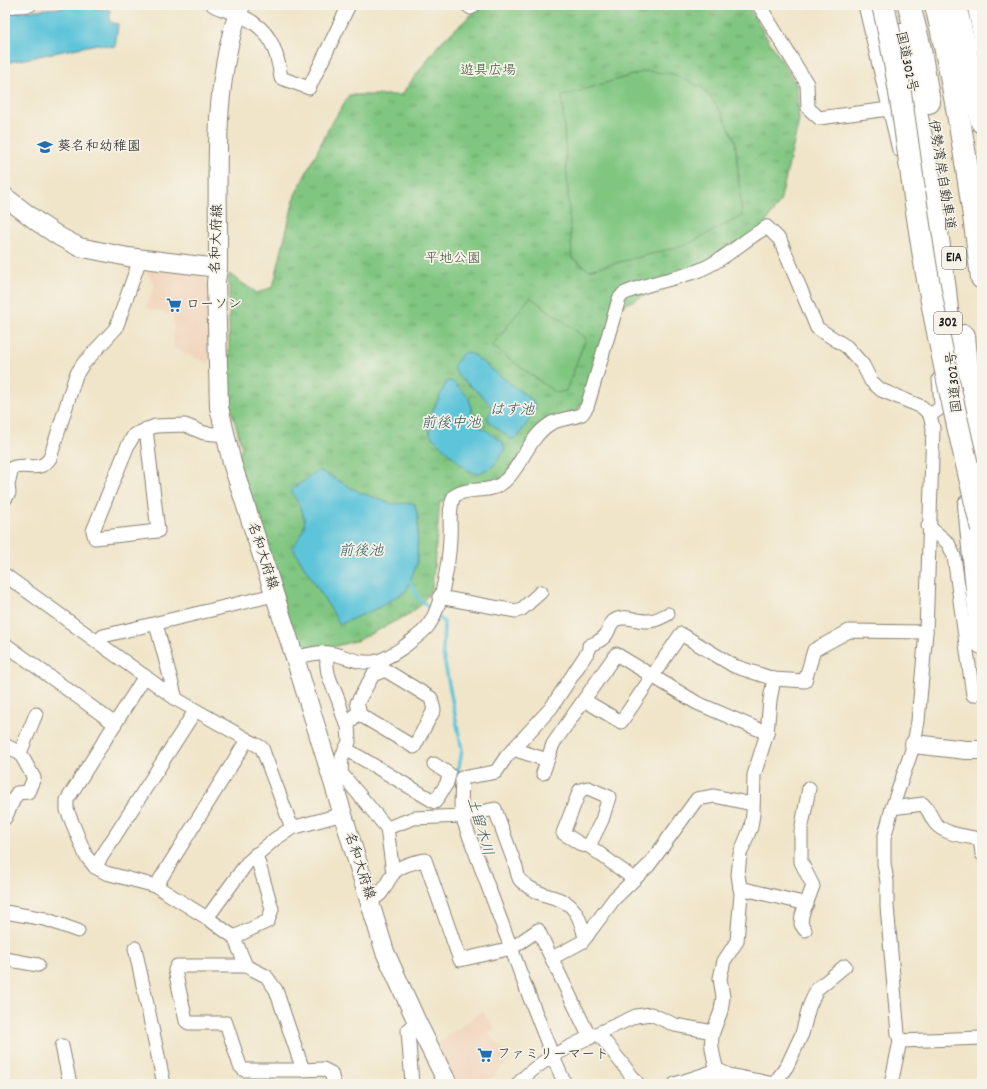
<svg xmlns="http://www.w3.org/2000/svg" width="987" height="1089" font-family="Dekko,'Klee One',sans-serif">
<defs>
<pattern id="grass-tufts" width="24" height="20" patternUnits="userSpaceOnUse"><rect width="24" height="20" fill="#80c681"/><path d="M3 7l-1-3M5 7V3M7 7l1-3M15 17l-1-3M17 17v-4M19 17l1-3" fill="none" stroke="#68a069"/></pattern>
</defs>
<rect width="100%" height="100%" fill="#f7f3e8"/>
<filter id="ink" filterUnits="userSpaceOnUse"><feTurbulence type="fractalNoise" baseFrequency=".025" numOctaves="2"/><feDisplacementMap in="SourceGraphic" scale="8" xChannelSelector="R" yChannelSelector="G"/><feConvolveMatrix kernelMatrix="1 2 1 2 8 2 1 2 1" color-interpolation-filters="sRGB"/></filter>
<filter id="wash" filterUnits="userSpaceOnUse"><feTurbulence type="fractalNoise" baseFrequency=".012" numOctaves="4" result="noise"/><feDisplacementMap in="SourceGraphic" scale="16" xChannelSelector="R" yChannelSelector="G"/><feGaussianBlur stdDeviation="0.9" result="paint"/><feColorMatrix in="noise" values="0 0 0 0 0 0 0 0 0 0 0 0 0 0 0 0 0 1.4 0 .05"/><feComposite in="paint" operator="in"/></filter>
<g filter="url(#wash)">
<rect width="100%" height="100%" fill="#f0e5c9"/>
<g fill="#f1d5bd">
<path d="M145,270l56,4 9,13 1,73 -4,3 -33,-15 -1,-33 -27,-7 9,-22z"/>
<path d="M482,1011l13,17 -6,5 21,25 -24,26h-31l-18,-40z"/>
</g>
<path fill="url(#grass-tufts)" stroke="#4e714e" d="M482,5h265l50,81 2,35 -19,81 -18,26 -43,31 -103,50 -25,81 -16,24 -30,18 -40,46 -65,24 -8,86 -11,17 -12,9 -50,26 -60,16 -62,-195 5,-14 -12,-42 -1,-29v-102l28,19 16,-6 22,-92 34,-67 20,-33h52l39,-52z"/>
<g fill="#80c681" stroke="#4e714e">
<path d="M646,71l27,3 30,14 19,25 13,27 7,76 -56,29 -97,25 -17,-12 -10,-162z"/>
<path d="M530,297l56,41 -20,53 -10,2 -64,-47z"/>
</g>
<g fill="#5dc4da" stroke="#3c707b">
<path d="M80,6l30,4v12l8,2 -3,23 -18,-3 -92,19v-50z"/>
<path d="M464,352l8,2 62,48 2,8 -19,28 -6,1 -23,-18v-5l4,-7c-8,-19 -32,-24 -39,-43z"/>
<path d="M447,381h5l17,17 4,19 7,9 23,16 2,8 -13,17 -15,7 -10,-4 -36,-34 -3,-10 2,-10z"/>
<path d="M319,470l40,22 33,12 22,-1 4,14 -1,46 -11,28 -30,18 -36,15 -48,-77c21,-25 12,-31 -1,-57z"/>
</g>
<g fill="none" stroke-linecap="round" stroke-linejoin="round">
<g stroke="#5dc4da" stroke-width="3.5">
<path d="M408,578l10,20 15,13"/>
<path d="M437,616l7,6 -1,32 19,96 -5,26"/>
</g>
</g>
</g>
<g filter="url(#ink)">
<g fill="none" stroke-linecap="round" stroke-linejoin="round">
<g stroke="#868072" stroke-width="15">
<g id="street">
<path d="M213,5c8,5 17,6 26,10 30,12 38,33 42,63l28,10 40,-83"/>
<path d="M467,5l4,3 3,-3"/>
<path d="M759,5l48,79 1,24 11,10 70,-9"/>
<path d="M865,5l34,145"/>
<path d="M974,5l8,42"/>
<path d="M5,7l25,-2"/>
<path d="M146,429l12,102 -63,7 -2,-7 35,-86 6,-10 21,-9 30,-1 19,8 22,2"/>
<path d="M5,499l4,-6 -1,-8 4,-17c15,-6 27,6 38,-10l26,-83 7,-11 33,-36 24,-69"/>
<path d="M928,526l20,17 6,13 19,139"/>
<path d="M5,575l171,124 86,49 30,80"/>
<path d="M439,597l77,14 6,-2 19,-17"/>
<path d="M156,624l20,75"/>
<path d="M97,642l6,-6 171,-41"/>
<path d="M5,644l110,80"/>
<path d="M327,653c-2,25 6,30 13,52 2,8 3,14 8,20"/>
<path d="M295,658c11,-3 22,-6 33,-5 17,2 32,13 50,8 10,-3 18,-9 27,-15 7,-6 17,-12 23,-20 14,-19 21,-64 22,-88 1,-14 -2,-29 4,-42 14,-10 33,-2 47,-12 19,-13 27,-47 49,-60 10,-6 22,-5 32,-10l5,-7 32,-108 4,-5c23,-11 50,-14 74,-23 25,-9 46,-31 70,-44l13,13 37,88 30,19 16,18 8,16 10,9 41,17 8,8"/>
<path d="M145,676l-78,124v10l19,46 9,11 11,6 50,13 51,32 27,19 12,29 20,10 10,14 27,80 20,-1 8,4 3,11"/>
<path d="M584,700l37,22 60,-88 53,32 40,13 31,2 9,-31 35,-19 77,1"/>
<path d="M357,713l57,34 20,-37 -3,-12 -46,-28 -12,5 -16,28 2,7 -11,15 1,17 -7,14 -1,17 46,55 6,45"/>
<path d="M5,745l15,8 14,25 -6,14 -11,1 -12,25"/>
<path d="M346,749l89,53 12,-19 2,-9 -15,-10"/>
<path d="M513,749l34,11"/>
<path d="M20,753l16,-39"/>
<path d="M543,773l10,-29 63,-90 81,49 70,30"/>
<path d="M892,808l31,-4c6,6 7,12 12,19 10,12 31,13 45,16l2,15"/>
<path d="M387,828l27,-10 49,-2 32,-7c7,20 14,39 21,58 1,4 2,12 5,14 28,26 52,5 63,53l3,2"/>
<path d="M589,846l13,-26 7,-23 -21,-9 -8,2 -17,43 19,12 7,1 45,33"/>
<path d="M95,867l100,-156"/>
<path d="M156,886l91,-146"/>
<path d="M740,888l67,16"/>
<path d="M370,900c16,-6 13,-14 23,-26 6,-9 22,-12 32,-14l35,100 52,-12 26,-18 52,108"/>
<path d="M5,912l40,7 33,12"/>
<path d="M207,918l40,-55 28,-24 17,-11 51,-14"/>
<path d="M805,930l-4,-6 1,-9 11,-29 -12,-24v-31l8,-43"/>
<path d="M234,937l34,-16 4,-12 -16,-55"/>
<path d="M135,948l29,136"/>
<path d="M552,958l30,-16 32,-43 35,-34 48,-66 17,-3 38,8"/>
<path d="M5,959l33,6"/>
<path d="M246,966h-69l-2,4 11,51 3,2h37l14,43 4,4h59"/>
<path d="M713,1032l8,-21 2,-14 -3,-19 4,-17 13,-20 4,-47 -3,-19 2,-21 11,-27 2,-13 1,-39 13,-42 3,-33 4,-21"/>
<path d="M599,1034l39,50"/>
<path d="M900,1041l82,-3"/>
<path d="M62,1046l8,38"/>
<path d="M412,1084l-4,-54 9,-8"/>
<path d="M518,1084c25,-30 82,-51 118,-68l15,-2 24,11 38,7c-5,16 5,35 6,52"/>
<path d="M565,1084l-12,-27 -27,-69 -62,-166 -3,-17 1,-27 34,-6 10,-15 45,-49 38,-58v-4c6,-3 12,-5 16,-10 5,-5 4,-14 12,-17 10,-4 21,3 31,2 8,0 14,-4 20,-7"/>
<path d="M675,1084l43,-14 11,5 45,9"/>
<path d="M774,1084l13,-18 15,-32 7,-27 8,-18 28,-23"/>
<path d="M891,1084l9,-43 -2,-7 -11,-128v-24l-3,-19v-24l8,-31 22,-64 4,-23 8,-89 7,-204 -3,-13 9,-6 2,-3 -2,-27"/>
</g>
</g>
<g stroke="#868072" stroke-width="20">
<g id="secondary">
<path d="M241,5c-31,81 -22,177 -23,263l-2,14 3,125 13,56 63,195 90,294 32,70 31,62"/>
<path d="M5,197l34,26 21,14 19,10 49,10 90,11"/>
<path d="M914,744l52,6h16"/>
</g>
</g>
<g stroke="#868072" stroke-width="24">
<g id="highway">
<path d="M909,5l10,39 10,58"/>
<path d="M936,5c21,90 35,182 46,273"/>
<path d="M955,5l27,117"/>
<path d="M900,34l30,147 15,109 7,72"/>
<path d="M964,336l15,147"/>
<path d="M969,505l13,138"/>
</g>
</g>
<use href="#street" stroke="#fff" stroke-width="13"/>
<use href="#secondary" stroke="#fff" stroke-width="18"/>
<use href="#highway" stroke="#fff" stroke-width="22"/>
<g stroke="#868072" stroke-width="24" stroke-linecap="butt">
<path id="highway-bridge" d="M883,5c21,88 28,180 44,269 15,85 35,170 55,255"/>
</g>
<use href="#highway-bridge" stroke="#fff" stroke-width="22"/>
</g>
</g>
<defs>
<g id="school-bare" transform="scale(1.2)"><path d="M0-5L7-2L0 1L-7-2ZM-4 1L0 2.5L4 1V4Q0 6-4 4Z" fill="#1f6fb2" stroke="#f7f3e8" stroke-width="2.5" paint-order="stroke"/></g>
<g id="supermarket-bare" transform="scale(1.2)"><path d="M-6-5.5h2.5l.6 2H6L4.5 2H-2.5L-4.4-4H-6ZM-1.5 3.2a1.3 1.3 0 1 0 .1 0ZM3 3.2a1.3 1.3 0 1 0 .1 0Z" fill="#1f6fb2" stroke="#f7f3e8" stroke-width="2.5" paint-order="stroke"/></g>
</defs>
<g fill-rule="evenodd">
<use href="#school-bare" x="45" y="147"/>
<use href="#supermarket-bare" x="174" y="305"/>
<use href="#supermarket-bare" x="485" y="1055"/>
</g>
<g text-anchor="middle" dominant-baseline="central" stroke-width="3.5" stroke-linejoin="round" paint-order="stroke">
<g fill="#f7f3e8" stroke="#5e5c59" stroke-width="1">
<rect x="942" y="247" width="24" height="22" rx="3"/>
<rect x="934" y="312" width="28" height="22" rx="3"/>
</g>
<g font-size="13" font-weight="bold" fill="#1c1c1c">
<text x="954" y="258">E1A</text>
<text x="948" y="323">302</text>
</g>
<g font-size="14" fill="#1c1c1c" stroke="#f7f3e8">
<text transform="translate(906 62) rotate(78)">国道302号</text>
<text transform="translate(941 175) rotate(81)">伊勢湾岸自動車道</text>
<text transform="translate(217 239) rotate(-88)">名和大府線</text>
<text transform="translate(955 382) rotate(-96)">国道302号</text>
<text transform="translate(262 556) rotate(72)">名和大府線</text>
<text transform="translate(359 866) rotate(72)">名和大府線</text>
</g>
<g font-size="14" fill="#3f583f" stroke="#f7f3e8">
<text x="488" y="71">遊具広場</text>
<text x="453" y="259">平地公園</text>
</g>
<g font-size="14" fill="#1c1c1c" stroke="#f7f3e8" text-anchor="start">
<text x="57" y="147">葵名和幼稚園</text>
<text x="186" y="305">ローソン</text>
<text x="497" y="1055">ファミリーマート</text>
</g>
<g font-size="15" font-style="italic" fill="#33575e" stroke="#f7f3e8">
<text x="512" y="411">はす池</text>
<text x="451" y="424">前後中池</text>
<text x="361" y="552">前後池</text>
<text transform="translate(479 827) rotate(74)">土留木川</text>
</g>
</g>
<rect width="987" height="1089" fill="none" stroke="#f7f3e8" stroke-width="20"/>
</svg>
